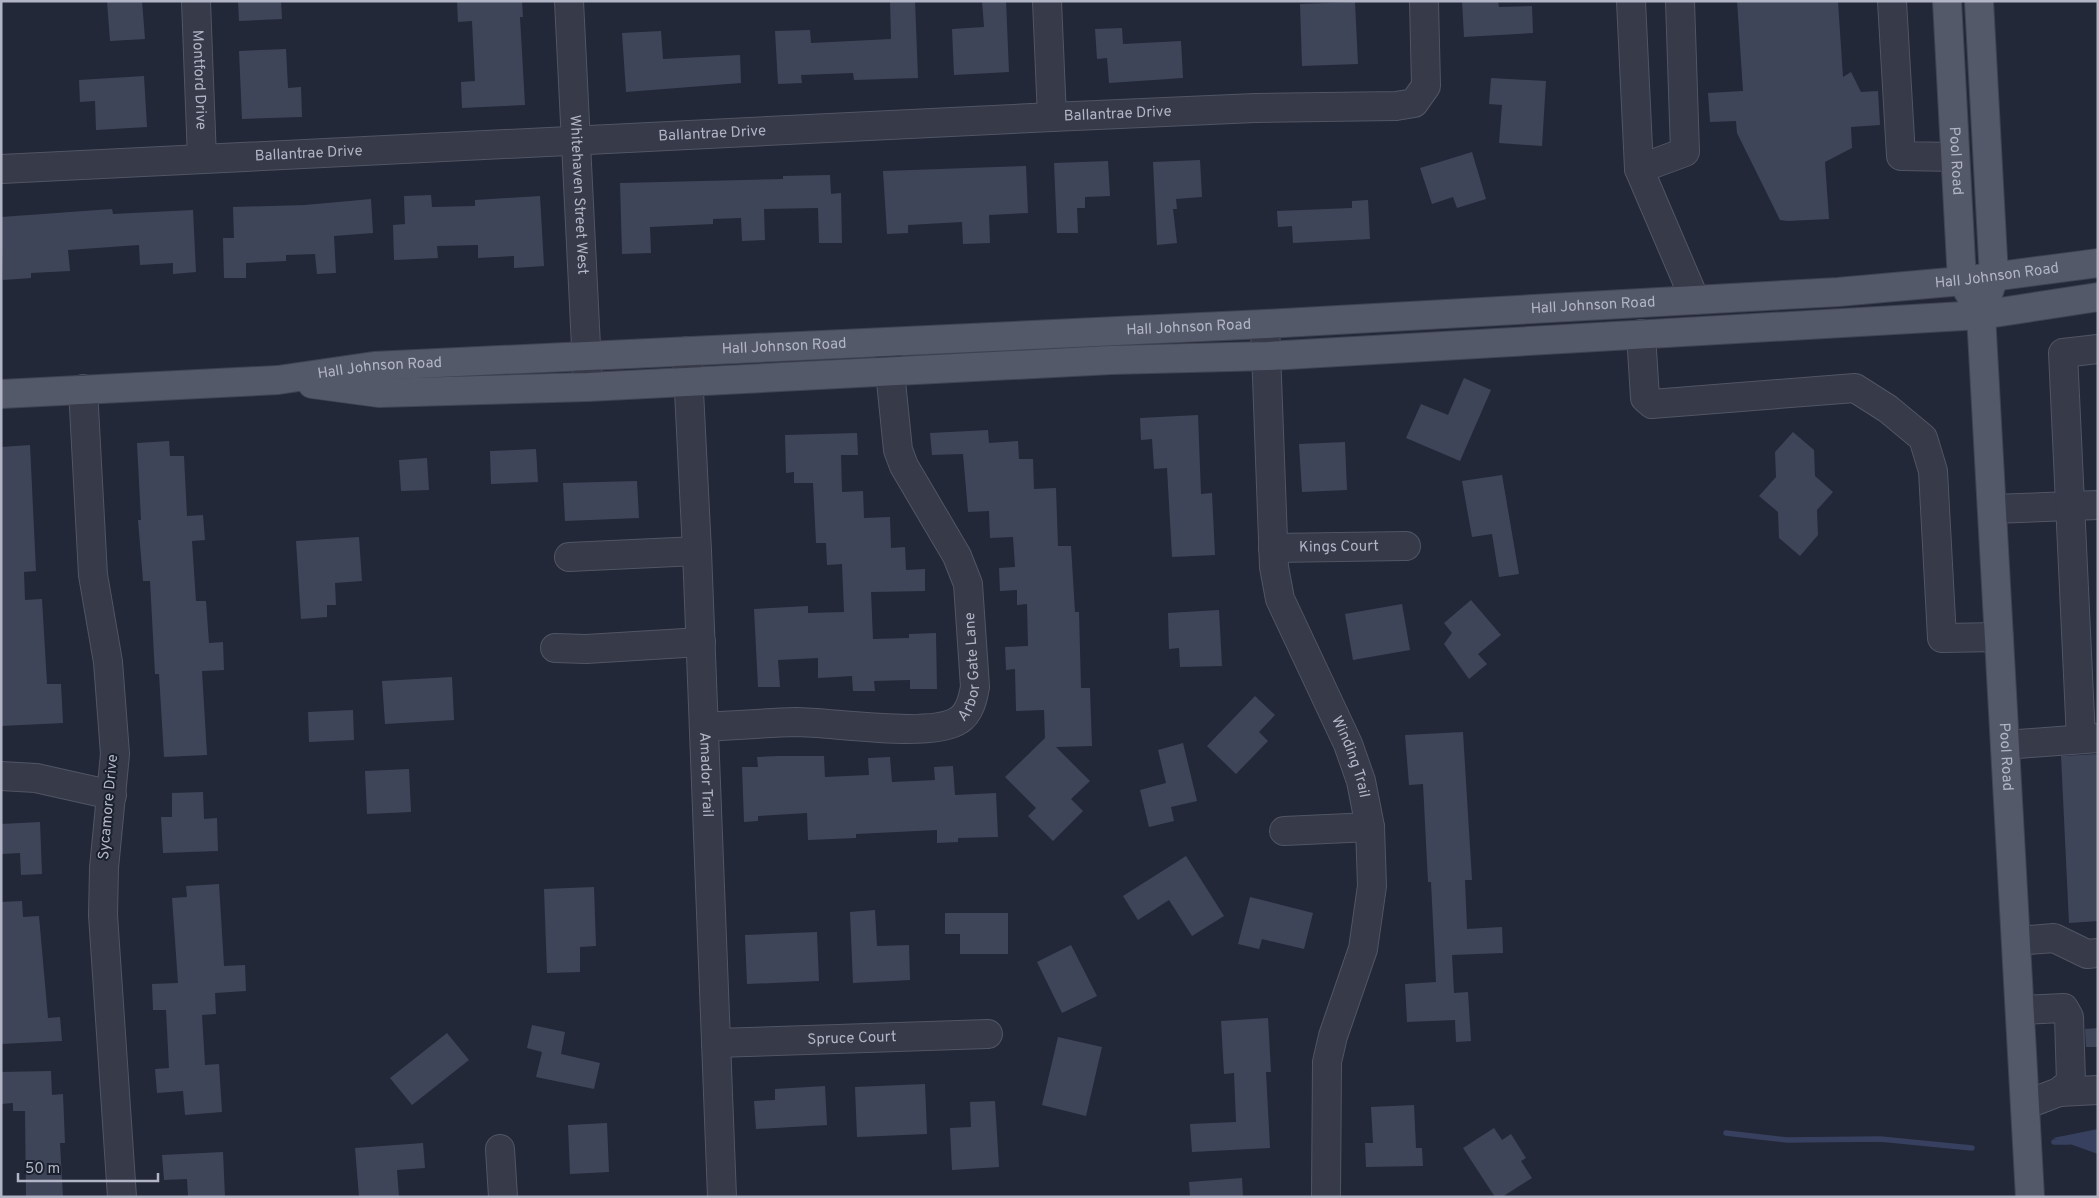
<svg xmlns="http://www.w3.org/2000/svg" width="2099" height="1198" font-family="Overpass,sans-serif">
<rect width="100%" height="100%" fill="#232838"/>
<path fill="#37405f" d="M2098,1129v25l-45,-16z"/>
<g fill="none" stroke-linecap="round" stroke-linejoin="round">
<g stroke="#37405f" stroke-width="5.5">
<path d="M1726,1133l61,7 93,-1 92,9"/>
<path d="M2054,1142h15"/>
</g>
</g>
<g fill="#3f4558">
<path d="M107,1h35l3,38 -35,2z"/>
<path d="M238,1h43l1,18 -43,2z"/>
<path d="M457,1h65l1,16h-3l5,88 -63,3 -1,-26 14,-1 -3,-60 -14,1z"/>
<path d="M890,1h25l3,77 -64,2 -1,-7 -52,2 1,8 -24,1 -3,-53 35,-1 1,13 80,-4z"/>
<path d="M982,1h24l3,71 -55,3 -2,-46 32,-2z"/>
<path d="M1462,1h36l1,6 33,-1 1,27 -69,4z"/>
<path d="M1737,1l101,1 5,75 8,-5 10,20 17,-1 2,34 -29,2 1,21 -27,14 4,57 -41,2 -8,-1 -43,-87 -1,-12 -26,1 -2,-29 35,-2z"/>
<path d="M1355,2l3,62 -56,2 -2,-62z"/>
<path d="M1122,28l1,16 58,-3 2,37 -74,5 -2,-25 -10,1 -2,-30z"/>
<path d="M661,31l2,28 77,-4 1,28 -115,9 -4,-59z"/>
<path d="M286,49l2,39 13,-1 1,30 -60,2 -3,-68z"/>
<path d="M144,76l3,51 -51,3 -1,-29 -15,1 -1,-22z"/>
<path d="M1491,78l55,3 -4,65 -43,-3 3,-38 -13,-1z"/>
<path d="M1472,152l14,47 -29,9 -4,-11 -21,7 -12,-36z"/>
<path d="M1200,160l2,37 -26,2 1,10h-4l4,34 -20,2 -4,-83z"/>
<path d="M1108,161l2,35 -25,1v11h-8l1,25h-21l-3,-70z"/>
<path d="M1026,166l2,47 -39,2 1,28 -27,1 -1,-22 -54,3v8l-21,1 -4,-63z"/>
<path d="M830,175l1,19 10,-1 1,50h-23l-1,-35 -54,1 1,31 -23,1 -1,-23 -28,1v5l-63,3 1,26 -29,1 -2,-71 163,-4v-3z"/>
<path d="M431,195l1,12 43,-1v-6l65,-4 4,70 -30,2v-12l-36,2v-13l-41,1 1,12 -44,2 -1,-35 12,-1 -1,-28z"/>
<path d="M371,199l2,34 -39,3 2,37 -19,1 -2,-20 -29,1v6l-40,2v15h-22l-1,-40h11l-1,-31 72,-2z"/>
<path d="M1368,200l2,39 -77,4 -1,-17 -14,1 -1,-16 75,-3v-7z"/>
<path d="M112,209l1,5 80,-4 3,62 -23,2v-11l-33,2 -1,-20 -71,5 2,21 -39,2v5l-28,2 -2,-63z"/>
<path d="M1464,378l27,12 -31,71 -54,-23 15,-34 27,11z"/>
<path d="M1198,415l3,79 11,-1 3,62 -43,2 -5,-89 -13,1 -2,-30 -11,1 -1,-22z"/>
<path d="M988,430l1,13 29,-2 1,18h14l1,30 22,-1 2,58h13l4,66h4l2,76h9l2,58 -36,1 34,34 -19,18 12,12 -30,30 -25,-25 8,-8 -31,-31 40,-39 -1,-28 -28,1 -1,-42 -9,1 -1,-23 23,-1 -1,-42 -10,1v-15l-17,1 -1,-23 16,-1 -2,-30 -23,1 -1,-27 -21,1 -5,-58 -31,1 -2,-22z"/>
<path d="M1793,432l21,18 1,26 18,16 -16,18 1,25 -18,21 -21,-18 -1,-26 -19,-16 17,-19 -1,-25z"/>
<path d="M857,433l1,22h-17l1,37 21,-1 1,27 26,-1 1,31 14,-1 1,23 19,-1v22l-54,1 2,47 36,-1v-4l27,-1 1,56h-27v-9l-36,1 1,10h-22l-1,-15 -34,2v-20l-40,2 2,27h-22l-4,-78 54,-3v7l36,-1 -2,-48 -15,1 -1,-22h-10l-3,-60h-19v-11l-8,1 -1,-38z"/>
<path d="M169,441l1,15h14l3,60 16,-1 2,25 -13,1 4,60h10l3,42 14,-1 1,28 -22,1 5,84 -43,2 -5,-83h-4l-5,-93h-7l-5,-61h3l-4,-77z"/>
<path d="M1345,442l2,48 -45,2 -3,-48z"/>
<path d="M30,445l6,126 -12,1 1,28 17,-1 5,85h14l2,39 -62,3v-279z"/>
<path d="M536,449l2,33 -47,2 -1,-33z"/>
<path d="M427,458l2,32 -28,1 -2,-31z"/>
<path d="M1502,475l17,99 -20,3 -7,-43 -20,3 -10,-56z"/>
<path d="M637,481l2,37 -74,3 -2,-38z"/>
<path d="M359,537l3,44 -27,2 1,22h-9v12l-26,2 -5,-78z"/>
<path d="M1471,600l30,35 -23,19 9,10 -18,15 -25,-35 8,-11 -8,-10z"/>
<path d="M1402,604l8,46 -57,10 -8,-46z"/>
<path d="M1219,610l3,56 -42,1 -1,-19 -10,1 -1,-36z"/>
<path d="M452,677l2,43 -69,4 -3,-43z"/>
<path d="M1255,696l20,19 -16,17 9,9 -32,33 -29,-28z"/>
<path d="M353,710l1,30 -45,2 -1,-30z"/>
<path d="M1463,732l9,148h-7l2,49 35,-2 1,26 -51,2 2,38 14,-1 3,49 -15,1 -1,-22 -48,2 -2,-38 31,-2 -5,-100h-3l-5,-98 -14,1 -4,-50z"/>
<path d="M1183,743l14,58 -26,6 3,14 -25,6 -9,-37 26,-7 -8,-33z"/>
<path d="M2098,754v167l-29,2 -8,-167z"/>
<path d="M778,756h46l1,21 44,-2 -1,-17 22,-1 2,25 43,-2 -1,-13 19,-1 2,29 41,-2 2,44 -40,1v4l-21,1v-13l-81,4v4l-48,2 -1,-27 -49,3v5l-14,1 -2,-55h16l-1,-10z"/>
<path d="M409,769l2,43 -44,2 -2,-43z"/>
<path d="M203,792l1,27 13,-1 1,33 -55,2 -2,-36h11v-24z"/>
<path d="M40,822l2,52 -21,1 -1,-22 -19,1v-30z"/>
<path d="M1186,856l38,60 -32,20 -23,-36 -31,20 -15,-24z"/>
<path d="M219,884l5,82 21,-1 1,26 -31,2 1,21 -14,1 3,50 14,-1 3,48 -37,3 -2,-24 -26,2 -2,-24 14,-1 -3,-58h-13l-1,-26 26,-1 -6,-85 15,-1 -1,-11z"/>
<path d="M594,887l2,59 -16,1v25l-33,1 -3,-84z"/>
<path d="M1250,897l63,16 -9,36 -42,-10 -3,10 -21,-5z"/>
<path d="M22,901l1,16 16,-1 9,102 12,-1 2,24 -61,3v-142z"/>
<path d="M875,910l2,36 32,-1 1,35 -57,3 -3,-71z"/>
<path d="M945,913h63v41h-48v-20h-15z"/>
<path d="M817,932l2,49 -72,3 -2,-49z"/>
<path d="M1071,945l26,51 -35,17 -25,-51z"/>
<path d="M1268,1018l3,54h-5l4,76 -78,4 -2,-28 46,-2 -2,-49 -10,1 -3,-53z"/>
<path d="M532,1025l33,7 -4,22 39,9 -6,26 -58,-12 6,-25 -15,-4z"/>
<path d="M2098,1028v19h-12l-1,-18z"/>
<path d="M447,1033l22,27 -57,45 -22,-27z"/>
<path d="M1058,1037l44,10 -16,69 -44,-11z"/>
<path d="M51,1071l1,24 11,-1 2,49h-5l3,54h-37l-1,-86h-12v-8l-12,1v-32z"/>
<path d="M925,1084l2,50 -70,3 -2,-50z"/>
<path d="M825,1086l2,39 -71,4 -2,-28 21,-1v-11z"/>
<path d="M995,1101l4,66 -47,3 -2,-42 21,-1 -1,-25z"/>
<path d="M1414,1105l2,43h6l1,18 -57,1 -1,-24h8l-2,-36z"/>
<path d="M607,1123l2,49 -39,2 -2,-49z"/>
<path d="M1494,1128l8,12 9,-6 15,24 -5,3 11,17 -30,19h-7l-32,-49z"/>
<path d="M423,1143l2,25 -28,2 2,27h-40l-4,-49z"/>
<path d="M223,1152l2,45h-37l-1,-18 -23,1 -2,-25z"/>
<path d="M1242,1178l1,19h-53l-1,-15z"/>
</g>
<g fill="none" stroke-linecap="round" stroke-linejoin="round">
<g stroke="#515564" stroke-width="30">
<g id="minor">
<path id="s1" d="M196,1l6,158"/>
<path id="s2" d="M569,1l19,386"/>
<path d="M1047,1l5,116"/>
<path d="M1631,1l8,168 56,131"/>
<path d="M1892,1l9,155 54,1"/>
<path id="s3" d="M1,169l1051,-52 203,-9 141,-2 18,-3 12,-17 -2,-85"/>
<path d="M1639,169l46,-17 -5,-151"/>
<path id="s4" d="M1265,324l9,243 6,32 68,145 13,37 9,46 2,59 -9,63 -30,87 -6,26 -1,135"/>
<path d="M1641,334l4,64 7,6 203,-16 33,21 35,29 10,33 9,167 57,-1"/>
<path id="s5" d="M687,351l10,200 25,646"/>
<path d="M83,389l10,186 15,87 7,92 -11,114 -1,47 19,282"/>
<path d="M1992,509l106,-4"/>
<path id="s6" d="M1273,548l133,-2"/>
<path d="M569,557l128,-6"/>
<path d="M555,648l31,1 115,-7"/>
<path id="s7" d="M704,727c31,-2 61,-4 92,-5 36,0 136,17 163,-2 11,-7 14,-22 16,-33l-7,-103 -11,-28 -53,-90 -6,-16 -11,-108"/>
<path d="M2081,739l-18,-386 35,-4"/>
<path d="M2005,745l93,-7"/>
<path d="M1,776l35,2 76,17"/>
<path d="M1284,831l86,-4"/>
<path d="M2016,941l38,-3 33,16 11,-1"/>
<path d="M2020,1010l44,-2 5,9 2,65 -12,10 -34,13"/>
<path id="s8" d="M716,1043l272,-9"/>
<path d="M2059,1092l39,-2"/>
<path d="M500,1149l3,48"/>
</g>
</g>
<g stroke="#3f4352" stroke-width="30">
<g id="major">
<path id="s9" d="M1947,1l15,280 9,15"/>
<path id="s10" d="M1979,1l15,276 -13,38 49,882"/>
<path d="M312,384l67,9 209,-6 523,-27 157,-4 713,-41 117,-18"/>
<path id="s11" d="M1,394l277,-14 96,-14 891,-42 573,-32 124,-11 136,-18"/>
</g>
</g>
<use href="#minor" stroke="#363a49" stroke-width="28"/>
<use href="#major" stroke="#545969" stroke-width="28"/>
</g>
<g text-anchor="middle" dominant-baseline="central" stroke-width="4" stroke-linejoin="round" paint-order="stroke">
<g font-size="15" fill="#b1b5c5" stroke="#1b202e">
<text stroke="none"><textPath href="#s1" startOffset="79">Montford Drive</textPath></text>
<text stroke="none"><textPath href="#s3" startOffset="1118">Ballantrae Drive</textPath></text>
<text stroke="none"><textPath href="#s3" startOffset="712">Ballantrae Drive</textPath></text>
<text stroke="none"><textPath href="#s3" startOffset="308">Ballantrae Drive</textPath></text>
<text stroke="none"><textPath href="#s9" startOffset="160">Pool Road</textPath></text>
<text stroke="none"><textPath href="#s2" startOffset="194">Whitehaven Street West</textPath></text>
<text stroke="none"><textPath href="#s11" startOffset="2000">Hall Johnson Road</textPath></text>
<text stroke="none"><textPath href="#s11" startOffset="1595">Hall Johnson Road</textPath></text>
<text stroke="none"><textPath href="#s11" startOffset="1190">Hall Johnson Road</textPath></text>
<text stroke="none"><textPath href="#s11" startOffset="785">Hall Johnson Road</textPath></text>
<text stroke="none"><textPath href="#s11" startOffset="380">Hall Johnson Road</textPath></text>
<text stroke="none"><textPath href="#s6" startOffset="66">Kings Court</textPath></text>
<text stroke="none"><textPath href="#s7" startOffset="314">Arbor Gate Lane</textPath></text>
<text stroke="none"><textPath href="#s10" startOffset="759">Pool Road</textPath></text>
<text stroke="none"><textPath href="#s4" startOffset="449">Winding Trail</textPath></text>
<text stroke="none"><textPath href="#s5" startOffset="424">Amador Trail</textPath></text>
<text transform="translate(109 807) rotate(-85)">Sycamore Drive</text>
<text stroke="none"><textPath href="#s8" startOffset="136">Spruce Court</textPath></text>
</g>
</g>
<rect width="2099" height="1198" fill="none" stroke="#b1b5c5" stroke-width="5"/>
<path d="M18 1173v8h140v-8" fill="none" stroke="#b1b5c5" stroke-width="2.5"/>
<text x="25" y="1173" font-size="15" fill="#b1b5c5" stroke="#1b202e" stroke-width="4" paint-order="stroke">50 m</text>
</svg>
